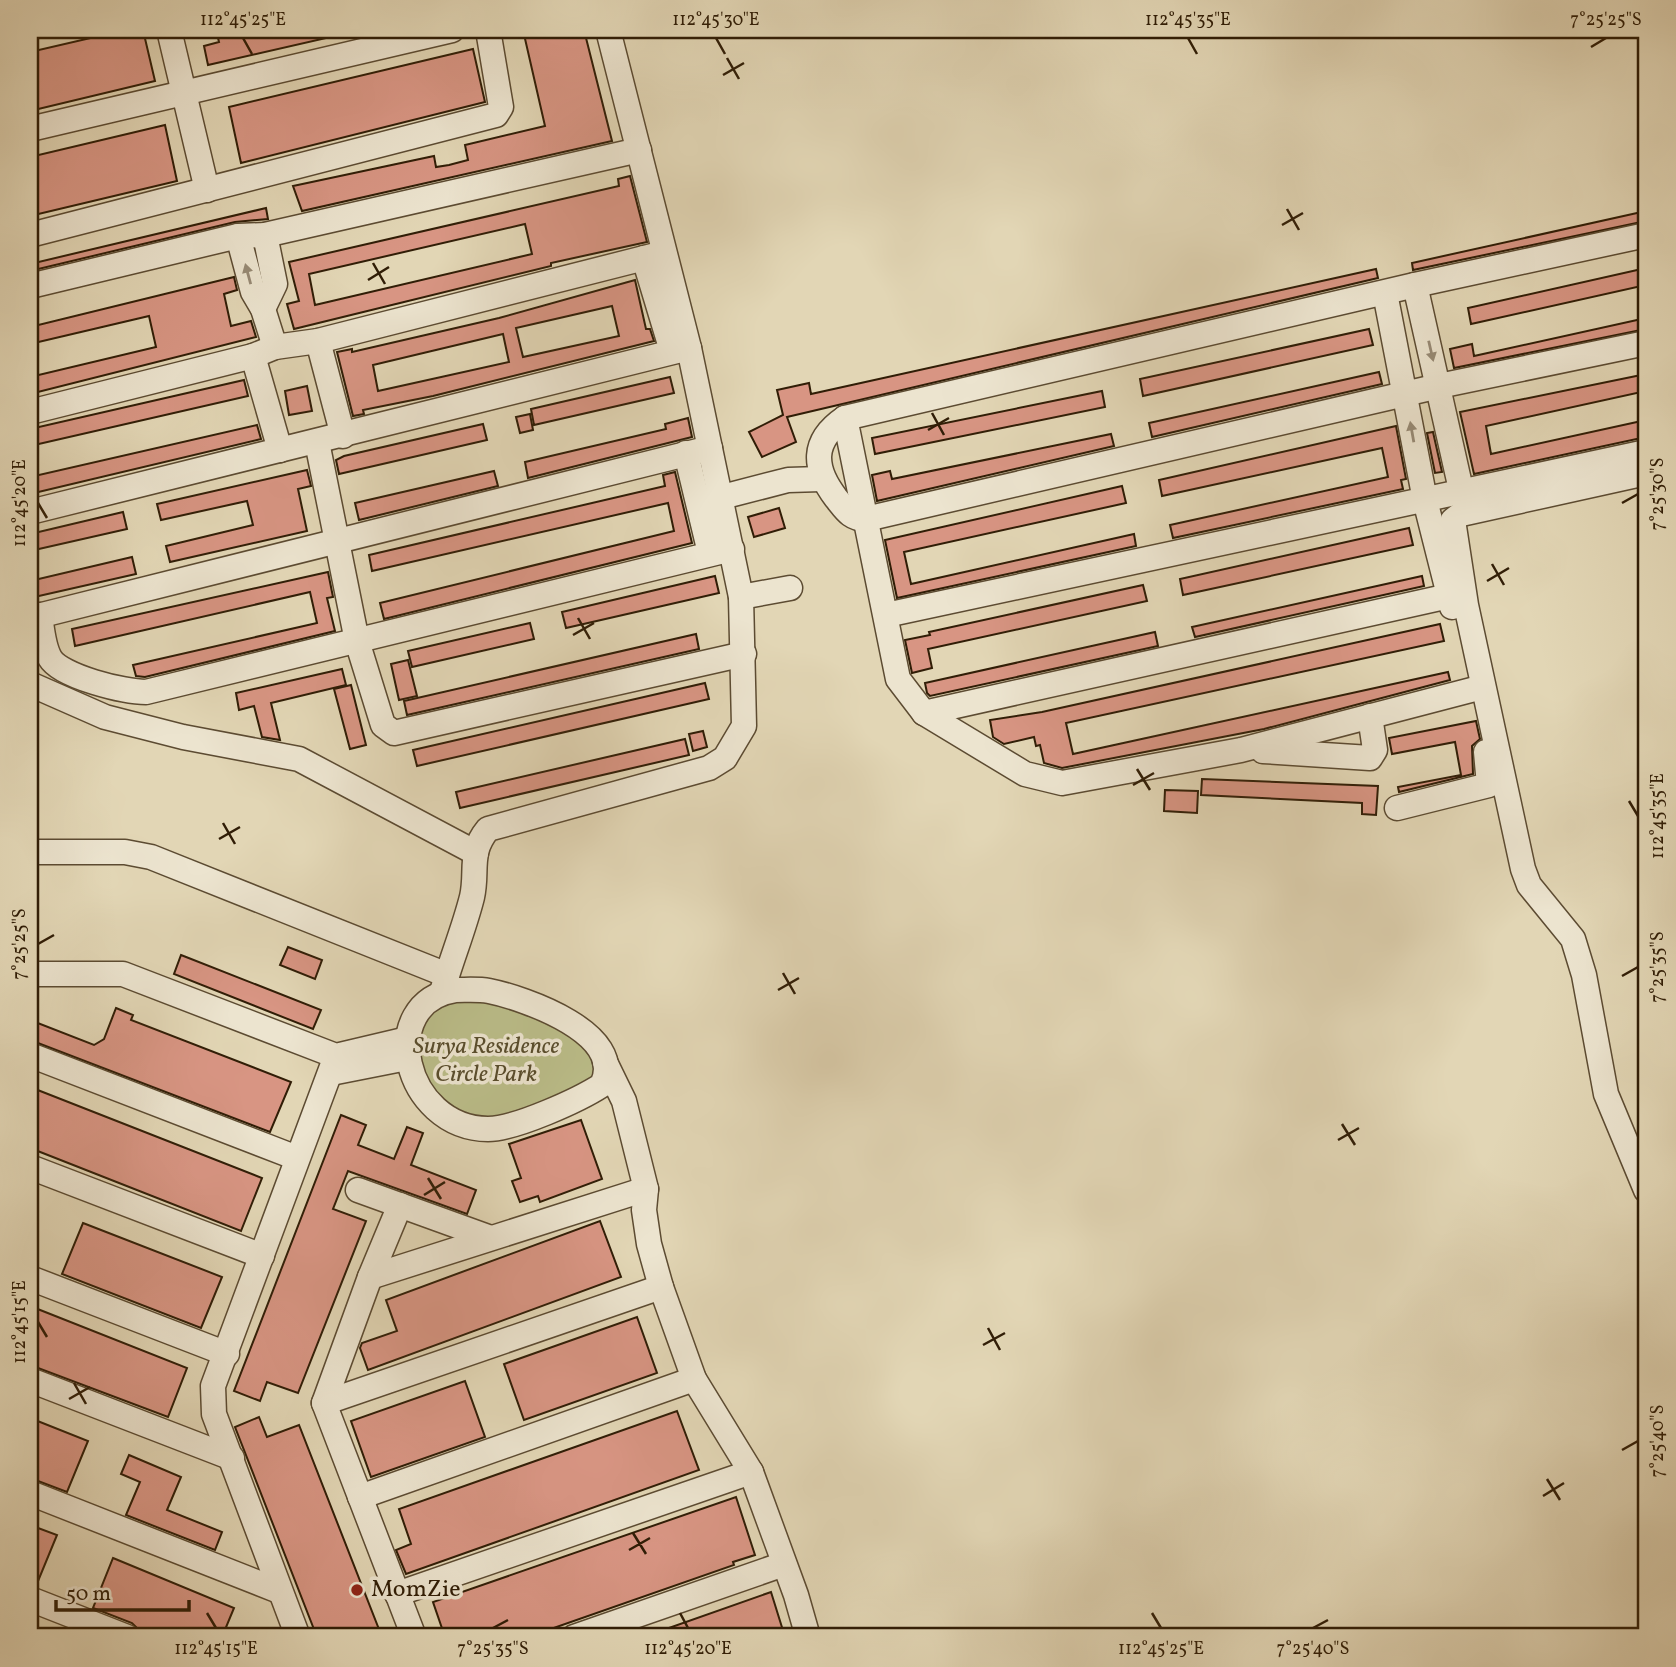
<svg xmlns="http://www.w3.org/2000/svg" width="1676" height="1667" font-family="Vollkorn,serif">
<rect width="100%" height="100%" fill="#e2d6b5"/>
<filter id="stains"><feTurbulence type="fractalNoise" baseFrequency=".00286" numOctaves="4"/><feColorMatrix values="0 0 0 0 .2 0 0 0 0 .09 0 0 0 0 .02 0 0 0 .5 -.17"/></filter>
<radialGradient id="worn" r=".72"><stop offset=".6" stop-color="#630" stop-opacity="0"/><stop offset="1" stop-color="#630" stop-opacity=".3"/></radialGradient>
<path fill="#babc88" stroke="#756c47" stroke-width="2" d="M442,992l122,27 43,53 -104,55 -76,-27 -15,-74z"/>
<g fill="#d89583" stroke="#301d06" stroke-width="2" fill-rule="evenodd">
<path d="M125,30h18l12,51 -125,30v-59z"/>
<path d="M216,30h119v6l-127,29 -4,-19 15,-4z"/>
<path d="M523,30h61l28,111 -310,70 -9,-25 141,-30 2,11 13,-2 19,-5 -3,-15 80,-19z"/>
<path d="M473,49l12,53 -244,61 -12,-56z"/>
<path d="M165,125l12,56 -147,35v-59z"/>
<path d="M630,176l17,66 -96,21v3l-257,63 -7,-25 12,-3 -10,-39 330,-76 -1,-7zM525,224l7,30 -217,51 -6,-31z"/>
<path d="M266,208l2,11 -33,3 -205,49v-7z"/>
<path d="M1646,211v10l-233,49 -1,-7z"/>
<path d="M1646,268v17l-175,39 -3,-16z"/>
<path d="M1376,269l2,9 -591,139 9,25 -34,15 -13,-25 34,-17 -6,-25 32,-7 2,11z"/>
<path d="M234,277l3,13 -13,4 7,32 20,-5 5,16 -226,57v-17l126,-30 -7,-31 -119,28v-17z"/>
<path d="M635,280l11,49h4l4,12 -221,55 -70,14 1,4 -11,2 -16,-64 15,-3v3l147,-34zM612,306l7,30 -96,21 -7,-29zM503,334l6,28 -131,29 -5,-26z"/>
<path d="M1646,318v11l-192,39 -4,-19 22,-5 2,12z"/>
<path d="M1369,329l4,16 -230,51 -3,-17z"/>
<path d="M1379,372l3,12 -230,53 -3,-14z"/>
<path d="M1646,374v17l-160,35 5,28 155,-34v17l-172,37 -14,-62z"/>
<path d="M670,377l4,16 -140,32 -3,-16z"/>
<path d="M244,380l4,16 -218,50v-17z"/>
<path d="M307,386l5,25 -23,4 -4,-24z"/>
<path d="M1102,391l3,16 -230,47 -3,-16z"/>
<path d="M530,414l3,16 -13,3 -4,-16z"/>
<path d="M688,418l4,19 -164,41 -3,-16 141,-33 -1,-5z"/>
<path d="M483,424l4,16 -148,34 -3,-14 8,-4z"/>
<path d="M257,425l4,14 -231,55v-17z"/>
<path d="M1396,426l10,53 -5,1 2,9 -230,49 -3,-13 218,-48 -6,-29 -220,48 -3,-16z"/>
<path d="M1433,432l9,40 -7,1 -8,-40z"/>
<path d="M1111,434l3,12 -237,55 -5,-26 18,-4 2,8z"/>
<path d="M307,470l4,16 -13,3 9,42 -137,31 -4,-16 87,-21 -6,-24 -86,19 -4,-16z"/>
<path d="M494,471l4,15 -139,34 -4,-17z"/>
<path d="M675,472l17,71 -308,76 -4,-16 294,-72 -6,-28 -296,68 -3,-16 296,-69 -2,-11z"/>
<path d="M1122,486l4,17 -222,49 7,32 223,-50 2,12 -239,52 -12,-58z"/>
<path d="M779,508l6,20 -31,9 -6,-20z"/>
<path d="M123,512l4,17 -97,22v-17z"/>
<path d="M1409,528l4,17 -230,50 -3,-16z"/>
<path d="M132,557l4,17 -106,24v-17z"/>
<path d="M328,572l5,25 -6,1 8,33 -190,46 -9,-1 -3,-11 184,-42 -7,-31 -235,54 -3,-17z"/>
<path d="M715,576l4,17 -153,35 -4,-16z"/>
<path d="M1422,576l2,10 -229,51 -3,-10z"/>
<path d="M1143,585l4,16 -219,48 4,19 -20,5 -7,-33 25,-5 -1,-3z"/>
<path d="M530,623l4,16 -122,28 -4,-16z"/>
<path d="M1440,624l4,17 -378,82 7,31 375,-82 2,8 -186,49 -202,39 -18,-5 -4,-18 -4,1 -2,-9 -30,7 -11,-7 -3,-17 52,-8z"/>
<path d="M1155,632l3,14 -228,50 -3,-3 -2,-10z"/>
<path d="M696,634l3,15 -292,66 -3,-14z"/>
<path d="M408,660l9,36 -18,4 -8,-36z"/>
<path d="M342,669l4,16 -75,18 9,37 -18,-3 -8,-31 -15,4 -3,-17z"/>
<path d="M705,683l4,16 -292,67 -4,-16z"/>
<path d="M351,685l15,60 -16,4 -16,-60z"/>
<path d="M1476,721l4,18 -8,7 1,28 -74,18 -1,-5 63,-12 -6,-33 -63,12 -3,-16z"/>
<path d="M703,731l4,16 -14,4 -4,-17z"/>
<path d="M685,739l4,16 -229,53 -4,-16z"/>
<path d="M1202,779l176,7 -2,29 -14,-1v-11l-161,-8z"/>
<path d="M1165,790l33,1 -1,22 -33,-2z"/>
<path d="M288,947l34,13 -7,19 -35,-14z"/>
<path d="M181,955l140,55 -8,19 -139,-55z"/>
<path d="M116,1008l17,7 -2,5 160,62 -21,50 -240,-92v-20l64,25 10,-6z"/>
<path d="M30,1087l232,91 -21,53 -211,-83z"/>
<path d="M341,1115l25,10 -8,20 36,14 13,-32 16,6 -12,32 65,25 -9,24 -119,-43 -15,38 33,12 -68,172 -31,-11 -7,19 -26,-10z"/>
<path d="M581,1120l21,59 -62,23 -2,-6 -18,6 -8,-21 9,-3 -12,-34z"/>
<path d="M600,1221l21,56 -253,93 -8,-22 2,-5 35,-12 -11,-31z"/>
<path d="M83,1223l139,54 -21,51 -139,-54z"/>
<path d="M30,1306l157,62 -19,49 -138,-52z"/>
<path d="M637,1317l20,56 -133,47 -20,-56z"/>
<path d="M465,1381l20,56 -114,40 -20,-56z"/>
<path d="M677,1411l22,59 -293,104 -10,-24 15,-6 -12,-35z"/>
<path d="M259,1417l8,20 32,-12 83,212h-65l-82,-210z"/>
<path d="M30,1418l58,23 -21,51 -37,-14z"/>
<path d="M129,1455l52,22 -14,33 55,22 -7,18 -89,-35 14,-33 -19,-8z"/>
<path d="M736,1497l19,58 -22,7 1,3 -206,72h-83l-12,-35z"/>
<path d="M30,1525l27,10 -21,51 -6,-2z"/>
<path d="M113,1558l121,50 -12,29h-67l-15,-6 -8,-8 -39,-15z"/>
<path d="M771,1592l14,45h-136v-2z"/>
</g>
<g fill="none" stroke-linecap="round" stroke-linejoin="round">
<g stroke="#5c4b32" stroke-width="27">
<g id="minor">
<path d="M169,30l38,160"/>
<path d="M30,129l422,-99"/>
<path d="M30,235l466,-120 5,-8 -13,-77"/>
<path d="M238,236l15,56 10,17 12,38"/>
<path d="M644,258l28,93"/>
<path d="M1415,285l47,209"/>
<path d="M30,286l208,-50 27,-1 374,-85"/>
<path d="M1385,293l40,207 27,107"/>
<path d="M263,309l12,-25 -10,-49"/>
<path d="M318,341l25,95"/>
<path d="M253,356l27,94"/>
<path d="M30,412l223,-56 22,-9 43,-6 346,-88"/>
<path d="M845,418c-34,23 -32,50 -9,80 9,11 14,21 30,21l573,-133 207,-43"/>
<path d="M317,442l40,199 26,84 11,8 350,-79"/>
<path d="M686,453l24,100"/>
<path d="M1646,473l-185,41 -8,6 13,85 57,264 6,16 44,54 11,36 22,119 40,96"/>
<path d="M722,497l66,-17 33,-1"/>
<path d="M30,512l659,-164"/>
<path d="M1449,596l-525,117 -26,-34 -53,-261 570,-133 231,-50"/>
<path d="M741,597l49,-9"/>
<path d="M40,615c2,13 3,31 10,43 11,19 75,34 96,34l586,-143"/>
<path d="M886,615l760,-163"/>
<path d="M30,618l680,-170"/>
<path d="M30,684l75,33 78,20 116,22 177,94"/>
<path d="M924,713l101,61 37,9 179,-33 234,-61"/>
<path d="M1263,751l107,7 5,-8 -5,-34"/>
<path d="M1397,808l92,-23 -3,-33"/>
<path d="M30,852h95l26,5 296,118"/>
<path d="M30,974h93l213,82 72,-17"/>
<path d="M456,990c11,0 22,-1 33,1 35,7 139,43 113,94 -23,15 -87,44 -114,44 -85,-1 -113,-127 -32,-139z"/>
<path d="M442,992c9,-32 22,-63 30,-95 6,-26 -4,-44 16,-68l221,-61 16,-10 19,-32 -3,-129 -52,-249 -81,-318"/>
<path d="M30,1055l267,103"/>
<path d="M605,1062l19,39 22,88 -2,21 5,34 12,43 33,92 57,93 45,123 12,42"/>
<path d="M336,1072l71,-14"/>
<path d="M30,1167l232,89"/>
<path d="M358,1190l130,47"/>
<path d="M400,1205l-30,72 -46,126 90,234"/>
<path d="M370,1277l276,-88"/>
<path d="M30,1278l197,76"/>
<path d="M30,1380l202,78"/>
<path d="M324,1403l337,-116"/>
<path d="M30,1493l249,98"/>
<path d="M360,1497l334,-118"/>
<path d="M397,1594l354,-122"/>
<path d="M30,1599l97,38"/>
<path d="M298,1637l-84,-223 -1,-28 123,-330"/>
<path d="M574,1637l210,-73"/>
</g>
</g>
<use href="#minor" stroke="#ece4cf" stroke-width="24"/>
</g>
<defs><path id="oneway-solid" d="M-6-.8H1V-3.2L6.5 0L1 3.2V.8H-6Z" transform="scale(1.75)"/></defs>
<g fill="#978a75">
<use href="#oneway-solid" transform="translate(248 274) rotate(-105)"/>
<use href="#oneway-solid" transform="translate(1431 351) rotate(77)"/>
<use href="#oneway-solid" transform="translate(1412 432) rotate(-100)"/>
</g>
<path fill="none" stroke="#301d06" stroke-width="2.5" d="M243,38l9,16M716,38l9,16M1188,38l9,16M1591,47l15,-9M727,58l12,21M723,75l21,-12M1287,209l12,21M1282,225l21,-12M373,263l12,21M368,280l21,-13M932,413l12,22M928,430l21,-12M38,503l9,15M1622,503l16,-9M1492,564l12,21M1487,581l22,-13M578,618l12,21M573,635l21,-12M1137,769l13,21M1133,785l21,-12M1629,801l9,15M223,823l12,21M219,839l21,-12M38,944l16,-9M783,973l12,21M1622,976l16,-9M778,990l21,-12M1342,1124l13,21M1338,1140l21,-12M428,1178l13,21M424,1195l21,-13M38,1322l9,15M988,1328l12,22M983,1345l22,-12M74,1383l12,21M69,1399l21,-12M1622,1450l16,-9M1547,1479l13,21M1543,1496l21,-13M633,1533l13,21M629,1550l21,-12M207,1613l9,15M680,1613l8,15M1152,1613l9,15M493,1628l15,-8M1313,1628l15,-8"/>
<circle fill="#8f2418" stroke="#ece4cf" stroke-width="2.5" cx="357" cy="1590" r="7"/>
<g text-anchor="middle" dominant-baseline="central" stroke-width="7" stroke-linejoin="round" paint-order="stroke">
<g font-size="24" font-style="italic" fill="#594d2d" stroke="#ece4cf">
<text x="486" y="1047">Surya Residence<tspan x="486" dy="28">Circle Park</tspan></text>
</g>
<g font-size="24" fill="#301d06" stroke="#ece4cf" text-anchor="start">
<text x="371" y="1590">MomZie</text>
</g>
</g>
<rect width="1676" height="1667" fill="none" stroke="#e2d6b5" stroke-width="77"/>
<path d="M56 1600v10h133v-10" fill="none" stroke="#301d06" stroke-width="3.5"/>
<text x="66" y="1600" font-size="21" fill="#301d06" stroke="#ece4cf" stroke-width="5" paint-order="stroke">50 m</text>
<rect x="38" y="38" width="1600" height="1590" fill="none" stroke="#301d06" stroke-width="2.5"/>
<g font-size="18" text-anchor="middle" fill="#301d06">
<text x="243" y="25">112°45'25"E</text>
<text x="716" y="25">112°45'30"E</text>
<text x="1188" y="25">112°45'35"E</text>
<text x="1606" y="25">7°25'25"S</text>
<text transform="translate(1657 494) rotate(-90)" y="6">7°25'30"S</text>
<text transform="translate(19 503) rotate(-90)" y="6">112°45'20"E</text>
<text transform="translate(1657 816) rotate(-90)" y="6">112°45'35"E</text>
<text transform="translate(19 944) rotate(-90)" y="6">7°25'25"S</text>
<text transform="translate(1657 967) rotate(-90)" y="6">7°25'35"S</text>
<text transform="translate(19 1322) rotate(-90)" y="6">112°45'15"E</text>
<text transform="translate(1657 1441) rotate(-90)" y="6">7°25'40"S</text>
<text x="216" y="1654">112°45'15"E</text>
<text x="493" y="1654">7°25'35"S</text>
<text x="688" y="1654">112°45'20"E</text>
<text x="1161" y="1654">112°45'25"E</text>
<text x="1313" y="1654">7°25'40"S</text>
</g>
<rect width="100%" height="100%" filter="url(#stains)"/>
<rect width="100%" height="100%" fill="url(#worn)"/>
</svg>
